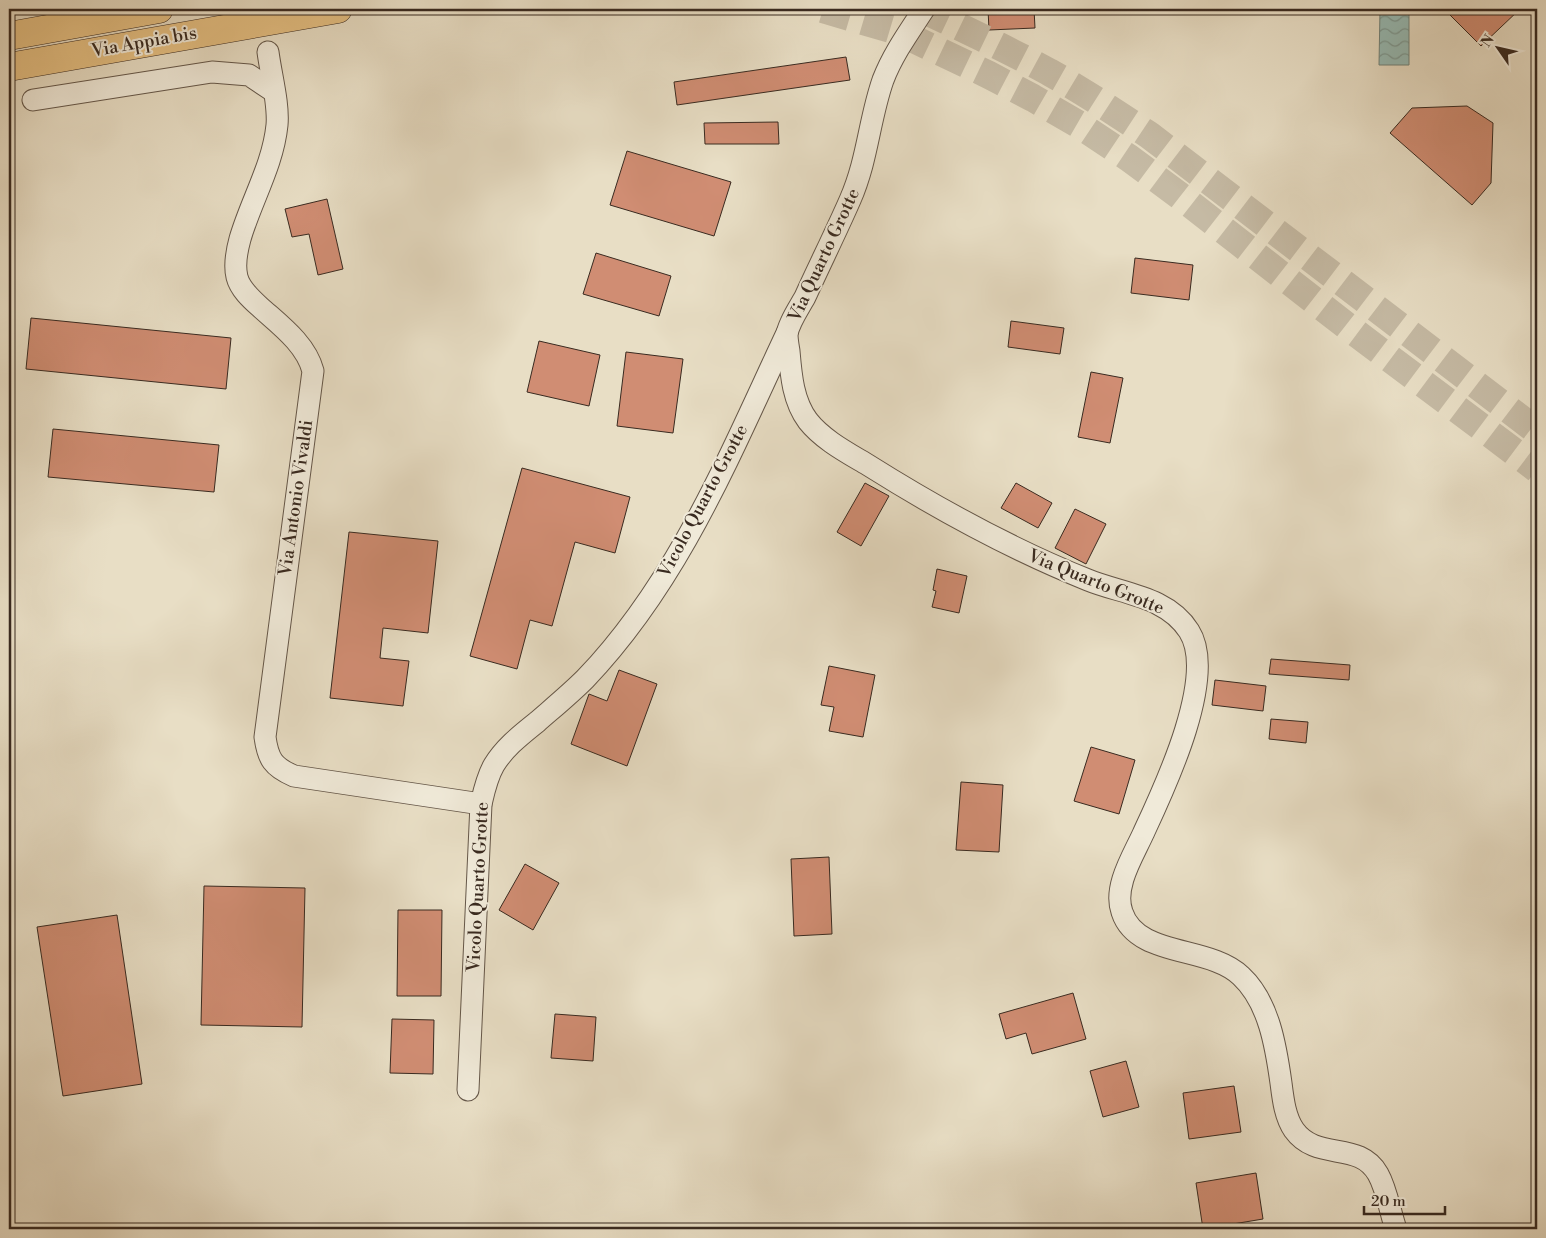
<svg xmlns="http://www.w3.org/2000/svg" width="1546" height="1238" font-family="'Libre Bodoni',serif">
<defs>
<pattern id="water-waves" width="16" height="10" patternUnits="userSpaceOnUse" patternTransform="scale(1.25)"><rect width="16" height="10" fill="#97bcb6"/><path d="M0 5q4-4 8 0t8 0" fill="none" stroke="#7c9994"/></pattern>
</defs>
<rect width="100%" height="100%" fill="#e8dec5"/>
<filter id="stains"><feTurbulence type="fractalNoise" baseFrequency=".004" numOctaves="4"/><feColorMatrix values="0 0 0 0 .2 0 0 0 0 .09 0 0 0 0 .02 0 0 0 .5 -.17"/></filter>
<radialGradient id="worn" r=".72"><stop offset=".6" stop-color="#630" stop-opacity="0"/><stop offset="1" stop-color="#630" stop-opacity=".3"/></radialGradient>
<path fill="url(#water-waves)" stroke="#71827a" d="M1380,9h29v56h-30z"/>
<g fill="#d08d73" stroke="#392a20">
<path d="M988,9h46l1,19 -46,2z"/>
<path d="M1444,9h76l-39,37z"/>
<path d="M846,57l4,23 -173,25 -3,-23z"/>
<path d="M1467,106l26,17 -2,60 -19,22 -82,-72 22,-25z"/>
<path d="M778,122l1,22h-74l-1,-21z"/>
<path d="M627,151l104,31 -17,54 -104,-31z"/>
<path d="M327,199l16,70 -25,6 -9,-41 -17,3 -7,-28z"/>
<path d="M596,253l75,23 -12,40 -76,-22z"/>
<path d="M1135,258l58,7 -4,35 -58,-7z"/>
<path d="M31,318l200,20 -5,51 -200,-20z"/>
<path d="M1011,321l53,7 -4,26 -52,-7z"/>
<path d="M539,341l61,14 -11,51 -62,-14z"/>
<path d="M626,352l57,7 -10,74 -56,-7z"/>
<path d="M1091,372l32,6 -13,65 -32,-6z"/>
<path d="M53,429l166,16 -5,47 -166,-15z"/>
<path d="M522,468l108,29 -15,56 -40,-11 -23,84 -22,-6 -13,49 -47,-13z"/>
<path d="M865,483l24,13 -28,50 -24,-14z"/>
<path d="M1016,483l36,20 -14,25 -37,-20z"/>
<path d="M1075,509l31,15 -20,40 -31,-16z"/>
<path d="M349,532l89,9 -10,92 -45,-5 -3,30 29,3 -6,45 -73,-8z"/>
<path d="M937,569l30,7 -8,37 -27,-6 4,-16 -3,-1z"/>
<path d="M1271,659l79,6 -1,15 -80,-6z"/>
<path d="M829,666l46,9 -12,62 -34,-6 5,-24 -13,-2z"/>
<path d="M619,670l38,14 -30,82 -56,-22 18,-50 18,7z"/>
<path d="M1215,680l51,6 -3,25 -51,-6z"/>
<path d="M1271,719l37,3 -2,21 -37,-4z"/>
<path d="M1091,747l44,13 -16,54 -45,-13z"/>
<path d="M961,782l42,3 -4,67 -43,-2z"/>
<path d="M829,857l3,77 -38,2 -3,-77z"/>
<path d="M525,864l34,19 -26,47 -34,-20z"/>
<path d="M204,886l101,2 -3,139 -101,-2z"/>
<path d="M398,910h44l-1,86h-44z"/>
<path d="M117,915l25,169 -79,12 -26,-169z"/>
<path d="M1073,993l13,46 -54,15 -6,-21 -20,6 -7,-25z"/>
<path d="M555,1014l41,3 -3,44 -42,-3z"/>
<path d="M392,1019l42,1 -1,54 -43,-1z"/>
<path d="M1126,1061l13,46 -36,10 -13,-46z"/>
<path d="M1234,1086l7,46 -52,7 -6,-46z"/>
<path d="M1256,1173l7,46 -60,10 -7,-46z"/>
</g>
<g fill="none" stroke-linecap="round" stroke-linejoin="round">
<g stroke="#c5baa4" stroke-width="28" stroke-dasharray="28 14" stroke-linecap="butt">
<path d="M823,9l74,22 92,44 44,23 45,26 51,34 51,38 168,131 189,142"/>
<path d="M922,9c42,20 85,40 127,63 34,19 67,41 100,63l388,296"/>
</g>
<g stroke="#655749" stroke-width="23">
<g id="minor">
<path d="M924,9c-15,23 -31,45 -41,71 -14,40 -15,79 -33,120 -14,32 -30,64 -45,97 -6,11 -16,25 -18,37 0,6 1,11 2,17 2,24 4,50 19,70 15,19 40,32 60,44 70,44 143,84 220,115 34,14 79,16 101,51 29,45 -25,158 -46,203 -10,22 -30,53 -21,78 15,46 87,33 119,64 28,26 35,71 40,107 2,16 4,34 13,47 23,32 65,10 84,44 9,16 12,38 18,55"/>
<path d="M268,52c3,23 11,52 9,73 -4,40 -26,76 -37,114 -3,11 -6,26 -3,38 3,12 14,22 23,30 20,18 46,37 53,64l-48,366c3,22 8,30 29,39l187,28"/>
<path d="M33,100l179,-28 37,3 24,16"/>
<path d="M468,1090l13,-286c3,-13 6,-27 13,-39 11,-18 27,-30 43,-43 16,-14 33,-28 48,-43 94,-98 145,-225 202,-346"/>
</g>
</g>
<g stroke="#392a20" stroke-width="29">
<g id="trunk">
<path d="M9,36l150,-27"/>
<path d="M9,67l329,-58"/>
</g>
</g>
<use href="#minor" stroke="#f0ead9" stroke-width="21"/>
<use href="#trunk" stroke="#e4bf82" stroke-width="28"/>
</g>
<g text-anchor="middle" dominant-baseline="central" stroke-width="4" stroke-linejoin="round" paint-order="stroke">
<g font-size="18" fill="#392a20" stroke="#f0ead9">
<text transform="translate(144 42) rotate(-10)">Via Appia bis</text>
<text transform="translate(824 255) rotate(-65)">Via Quarto Grotte</text>
<text transform="translate(296 498) rotate(-82)">Via Antonio Vivaldi</text>
<text transform="translate(703 501) rotate(-62)">Vicolo Quarto Grotte</text>
<text transform="translate(1096 582) rotate(22)">Via Quarto Grotte</text>
<text transform="translate(478 887) rotate(-87)">Vicolo Quarto Grotte</text>
</g>
</g>
<rect width="1546" height="1238" fill="none" stroke="#e8dec5" stroke-width="30"/>
<rect x="10" y="10" width="1526" height="1218" fill="none" stroke="#392a20" stroke-width="2.5"/>
<rect x="15" y="15" width="1516" height="1208" fill="none" stroke="#392a20"/>
<g transform="translate(1498 48) rotate(304)" stroke="#f0ead9" stroke-width="4" paint-order="stroke">
<path d="M0-4L9 19L0 12L-9 19Z" fill="#392a20"/>
<text y="-8" font-size="14" font-weight="bold" text-anchor="middle" fill="#392a20">N</text>
</g>
<path d="M1364 1206v8h81v-8" fill="none" stroke="#392a20" stroke-width="2.5"/>
<text x="1371" y="1206" font-size="15" fill="#392a20" stroke="#f0ead9" stroke-width="4" paint-order="stroke">20 m</text>
<rect width="100%" height="100%" filter="url(#stains)"/>
<rect width="100%" height="100%" fill="url(#worn)"/>
</svg>
